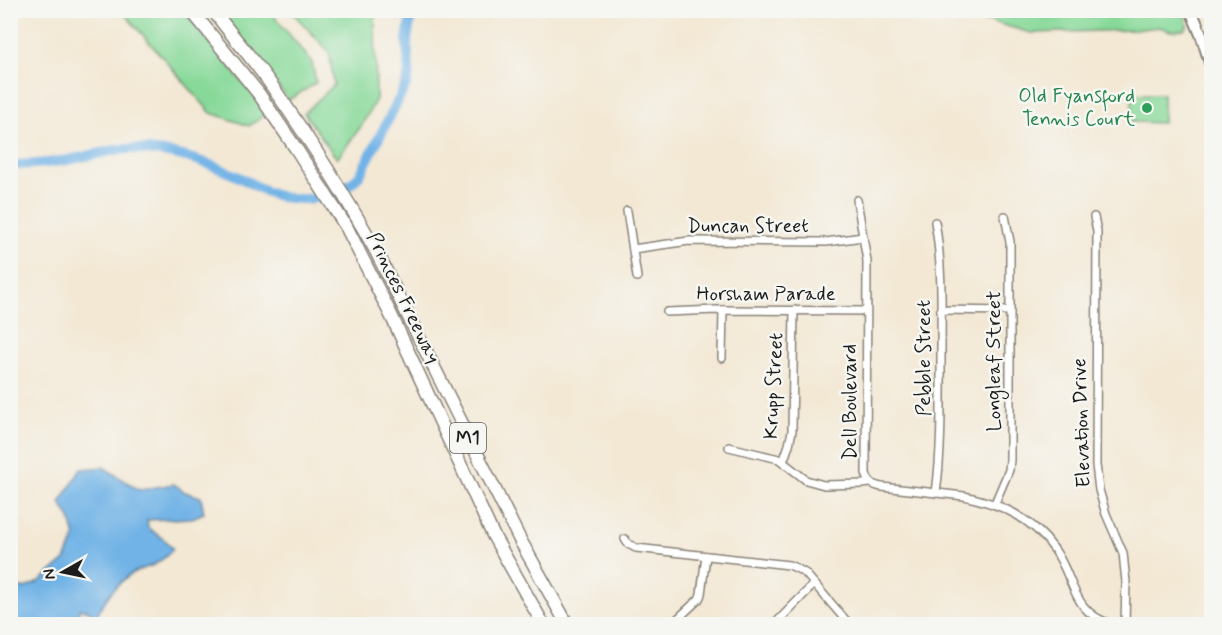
<svg xmlns="http://www.w3.org/2000/svg" width="1222" height="635" font-family="Mynerve,sans-serif">
<rect width="100%" height="100%" fill="#f6f6f2"/>
<filter id="ink" filterUnits="userSpaceOnUse"><feTurbulence type="fractalNoise" baseFrequency=".0167" numOctaves="2"/><feDisplacementMap in="SourceGraphic" scale="12" xChannelSelector="R" yChannelSelector="G"/><feConvolveMatrix kernelMatrix="1 2 1 2 8 2 1 2 1" color-interpolation-filters="sRGB"/></filter>
<filter id="wash" filterUnits="userSpaceOnUse"><feTurbulence type="fractalNoise" baseFrequency=".008" numOctaves="4" result="noise"/><feDisplacementMap in="SourceGraphic" scale="24" xChannelSelector="R" yChannelSelector="G"/><feGaussianBlur stdDeviation="1.35" result="paint"/><feColorMatrix in="noise" values="0 0 0 0 0 0 0 0 0 0 0 0 0 0 0 0 0 1.4 0 .05"/><feComposite in="paint" operator="in"/></filter>
<g filter="url(#wash)">
<rect width="100%" height="100%" fill="#f3e8d4"/>
<g fill="#87d999" stroke="#527a5a" stroke-width="1.5">
<path d="M122,11h61l85,102 -19,13 -38,-13z"/>
<path d="M218,11h52l42,51 4,21 -27,17z"/>
<path d="M291,11h84l1,88 -14,26 -25,34 -33,-46 30,-28 -5,-33z"/>
<path d="M954,11h229l5,14 -4,5 -13,1 -12,-4 -25,3 -103,3z"/>
<path d="M1132,94h31v29l-31,-1z"/>
</g>
<path fill="#71b3e6" stroke="#466881" stroke-width="1.5" d="M103,467l36,23 35,-6 11,8 16,5 3,16 -12,5 -45,2 1,8 17,12 8,9c-5,6 -11,11 -18,15 -7,4 -15,5 -22,9 -19,12 -29,28 -39,47l-4,-9 -11,-2 -1,15h-67v-36h14l14,-6 26,-22 10,-23 -5,-19 -10,-15 21,-34z"/>
<g fill="none" stroke-linecap="round" stroke-linejoin="round">
<path stroke="#71b3e6" stroke-width="10" d="M10,165c27,0 52,-3 77,-9 16,-3 29,-8 45,-7 17,1 37,3 54,8 19,5 38,13 55,21 8,4 16,9 24,13 22,10 50,11 71,1 11,-5 18,-9 25,-19l46,-90 2,-12 -2,-32 5,-29"/>
</g>
</g>
<g filter="url(#ink)">
<g fill="none" stroke-linecap="round" stroke-linejoin="round">
<g stroke="#888278" stroke-width="10">
<g id="minor">
<path d="M857,200l10,61 -1,212c2,9 7,13 16,14l82,9c37,8 67,21 90,53 21,29 17,63 57,75"/>
<path d="M627,211l10,66"/>
<path d="M1094,217l3,14 -1,234 3,25 7,24 17,39 3,29 -1,42"/>
<path d="M935,222c8,45 6,92 6,138 0,45 1,89 -5,133"/>
<path d="M633,249l56,-8 137,1 37,-5"/>
<path d="M941,310l69,1"/>
<path d="M667,312l50,-2 149,1"/>
<path d="M722,358l1,-48"/>
<path d="M729,447l50,12 27,21 18,5 39,-1 7,-1"/>
<path d="M783,462l6,-17 3,-14 2,-121"/>
<path d="M995,503l14,-33 1,-10v-218l-5,-26"/>
<path d="M625,539l3,5 8,4 153,17 7,3 9,5 44,51"/>
<path d="M672,624l27,-25 2,-5 5,-38"/>
<path d="M775,624l39,-40"/>
<path d="M1088,624l8,-6"/>
</g>
</g>
<g stroke="#888278" stroke-width="14">
<path id="primary" d="M1191,10l11,27 10,32"/>
</g>
<g stroke="#888278" stroke-width="15">
<g id="motorway">
<path d="M191,10l68,84 38,56 50,78 45,89 101,218 50,89"/>
<path d="M213,10c19,26 41,50 59,76 37,53 72,107 103,163l144,289 48,86"/>
</g>
</g>
<use href="#minor" stroke="#fff" stroke-width="7"/>
<use href="#primary" stroke="#fff" stroke-width="10"/>
<use href="#motorway" stroke="#fff" stroke-width="12"/>
</g>
</g>
<circle fill="#2e9e5b" stroke="#f6f6f2" stroke-width="2" cx="1147" cy="108" r="6"/>
<g text-anchor="middle" dominant-baseline="central" stroke-width="5" stroke-linejoin="round" paint-order="stroke">
<rect fill="#f6f6f2" stroke="#5d5d5c" stroke-width="1.5" x="450" y="423" width="36" height="30" rx="4.5"/>
<g font-size="18" font-weight="bold" fill="#1c1c1c">
<text x="468" y="438">M1</text>
</g>
<g font-size="20" fill="#27864d" stroke="#f6f6f2" text-anchor="end">
<text x="1135" y="96">Old Fyansford<tspan x="1135" dy="23">Tennis Court</tspan></text>
</g>
<g font-size="20" fill="#1c1c1c" stroke="#f6f6f2">
<text x="748" y="226">Duncan Street</text>
<text x="766" y="294">Horsham Parade</text>
<text transform="translate(403 298) rotate(64)">Princes Freeway</text>
<text transform="translate(924 358) rotate(-90)">Pebble Street</text>
<text transform="translate(994 361) rotate(-90)">Longleaf Street</text>
<text transform="translate(774 386) rotate(-87)">Krupp Street</text>
<text transform="translate(850 402) rotate(-90)">Dell Boulevard</text>
<text transform="translate(1082 423) rotate(-92)">Elevation Drive</text>
</g>
</g>
<rect width="1222" height="635" fill="none" stroke="#f6f6f2" stroke-width="36"/>
<g transform="translate(63 572) rotate(261)" stroke="#f6f6f2" stroke-width="4.5" paint-order="stroke">
<path d="M0-4.5L10 22L0 15L-10 22Z" fill="#1c1c1c"/>
<text y="-9" font-size="16" font-weight="bold" text-anchor="middle" fill="#1c1c1c">N</text>
</g>
</svg>
